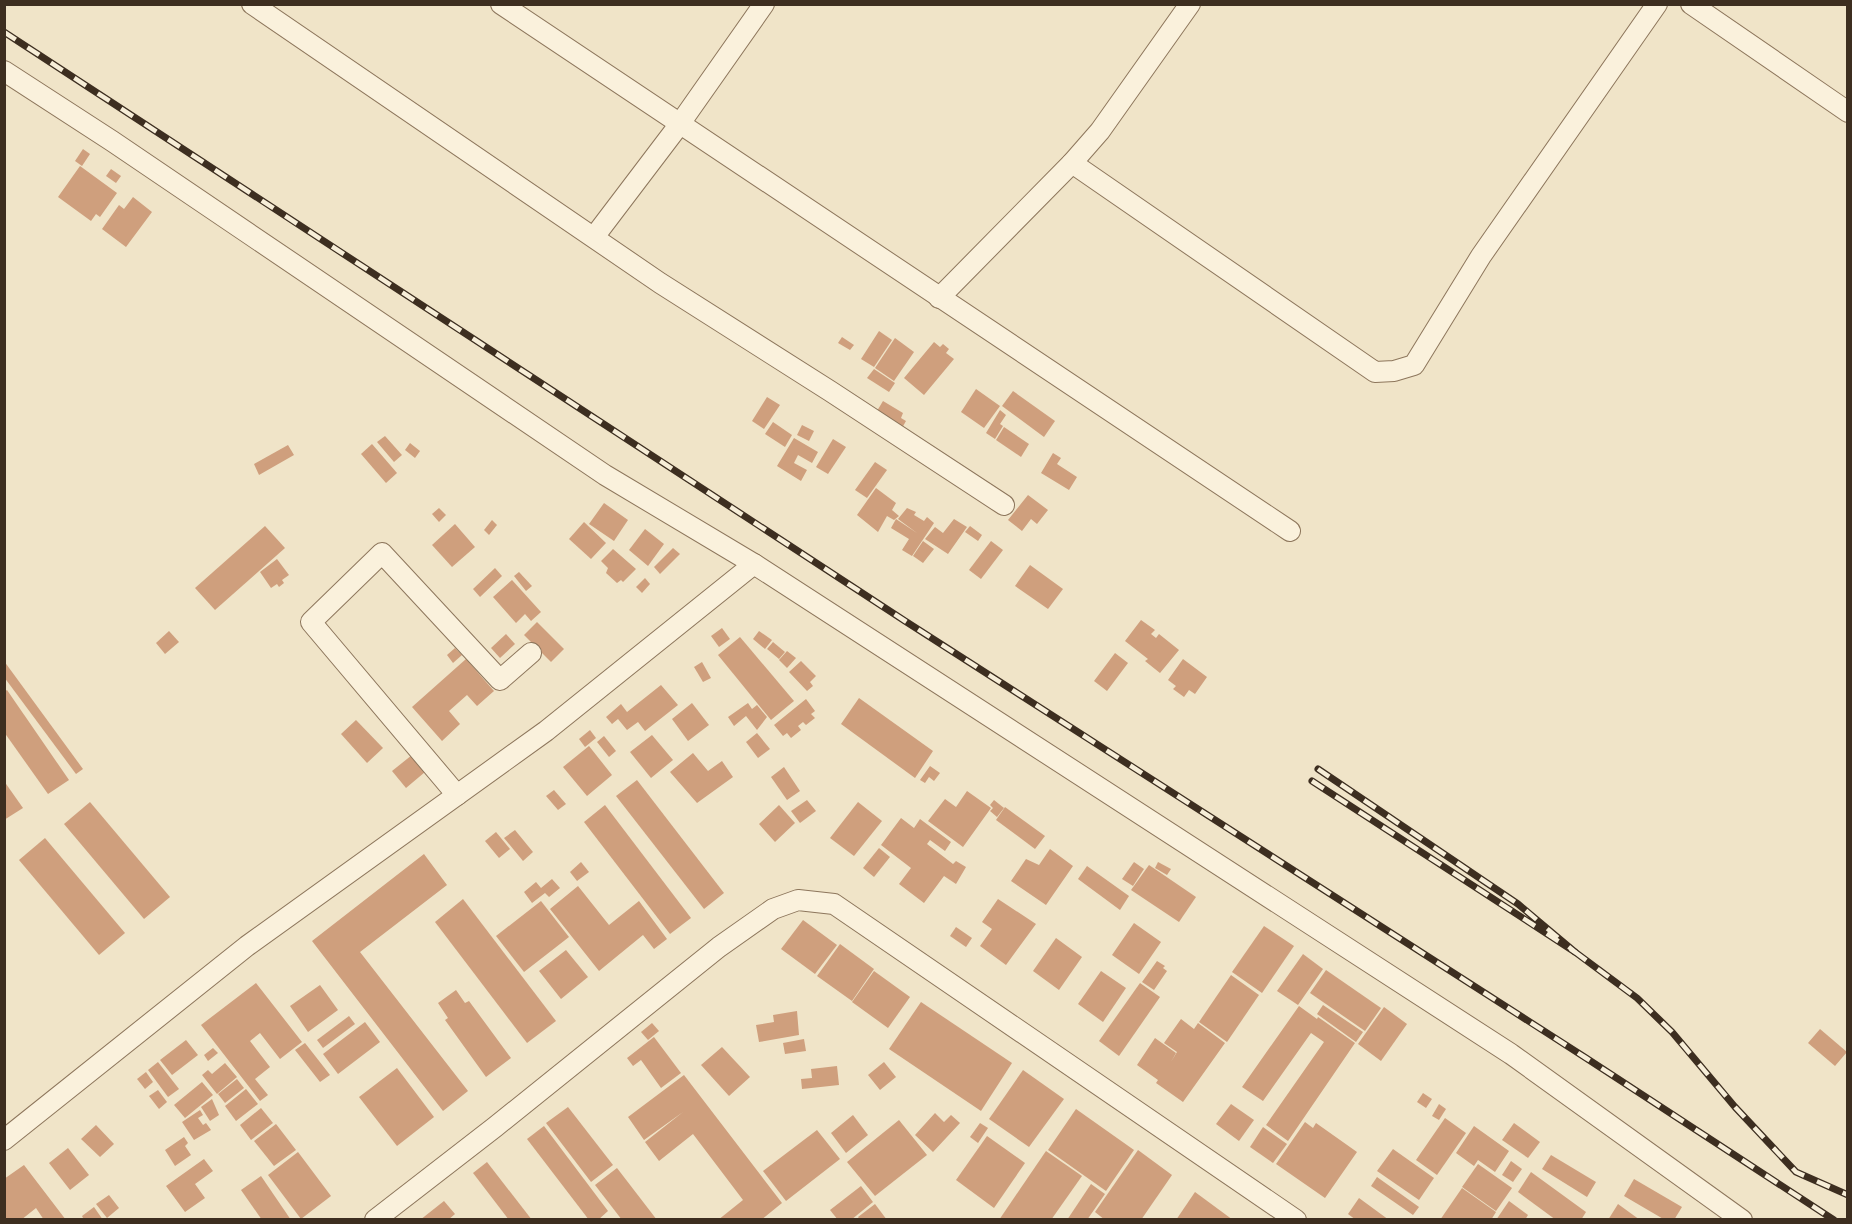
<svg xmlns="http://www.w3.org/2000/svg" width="1852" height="1224" font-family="'Noto Serif',serif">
<rect width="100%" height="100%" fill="#f0e4c8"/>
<g fill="#cf9f7d">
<path d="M83,149l7,5 -8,12 -7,-5z"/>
<path d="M80,166l37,27 -17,24 -4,-3 -5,7 -33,-24z"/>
<path d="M111,169l10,7 -5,7 -10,-7z"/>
<path d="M133,197l19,15 -26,35 -24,-18 17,-24 5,4z"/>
<path d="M879,331l13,9 -18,27 -13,-8z"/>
<path d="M842,337l12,8 -4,5 -12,-7z"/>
<path d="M895,338l19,14 -20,29 -19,-13z"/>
<path d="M934,342l6,5 3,-3 6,5 -3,4 8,6 -30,36 -20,-17z"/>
<path d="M874,369l21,14 -6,9 -22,-14z"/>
<path d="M976,389l24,17 -16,22 -23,-16z"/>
<path d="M1013,391l42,30 -11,16 -42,-31z"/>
<path d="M767,397l13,8 -16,24 -12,-8z"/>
<path d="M883,401l20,12 -2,5 5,3 -4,7 -28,-12z"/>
<path d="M1000,410l6,5 -6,9 3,2 -8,13 -9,-6z"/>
<path d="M773,422l19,13 -7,12 -20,-13z"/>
<path d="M802,425l12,6 -5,10 -12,-6z"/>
<path d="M1004,427l25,17 -8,13 -25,-17z"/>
<path d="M385,436l17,19 -8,7 -17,-20z"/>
<path d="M794,438l24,14 -6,11 -14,-8 -4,8 13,7 -6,11 -24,-15z"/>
<path d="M833,439l13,8 -18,27 -12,-7z"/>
<path d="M410,443l10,8 -5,7 -10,-8z"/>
<path d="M372,444l25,29 -11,10 -25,-29z"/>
<path d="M288,445l6,10 -35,20 -5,-11z"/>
<path d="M1053,453l8,5 -4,6 20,13 -8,13 -28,-17z"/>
<path d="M875,462l12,8 -20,28 -12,-8z"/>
<path d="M876,488l20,15 -4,7 7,6 -5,4 -7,-4 -9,16 -21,-17z"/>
<path d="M1028,495l20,15 -11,14 -6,-5 -9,12 -14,-11z"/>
<path d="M604,503l24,17 -14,21 -25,-17z"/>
<path d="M439,508l7,7 -7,7 -7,-8z"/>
<path d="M907,508l9,4 -2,3 10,6 3,-4 7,6 -22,33 -10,-6 7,-11 -18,-11 5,-9 21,14 -19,-14z"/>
<path d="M954,519l13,8 -19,27 -23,-15 10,-12 8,6z"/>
<path d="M492,520l5,5 -8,10 -5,-5z"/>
<path d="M584,522l22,21 -15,16 -22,-20z"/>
<path d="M455,524l20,23 -23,20 -20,-22z"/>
<path d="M265,526l20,22 -70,62 -20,-22z"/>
<path d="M970,526l12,9 -4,6 -13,-9z"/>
<path d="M645,529l19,15 -16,22 -19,-16z"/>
<path d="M923,541l11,8 -11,14 -10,-7z"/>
<path d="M991,541l12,9 -22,29 -12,-9z"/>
<path d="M673,548l7,6 -20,20 -6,-7z"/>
<path d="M613,549l23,20 -13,13 -2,-2 -4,3 -11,-10 2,-5 -7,-7z"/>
<path d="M277,559l12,16 -7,5 2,3 -5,4 -2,-3 -6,4 -11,-16z"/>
<path d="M1030,565l33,24 -15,20 -33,-23z"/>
<path d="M495,568l7,8 -22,21 -7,-8z"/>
<path d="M519,572l13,14 -6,5 -12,-15z"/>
<path d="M645,578l5,6 -8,9 -6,-6z"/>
<path d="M512,580l29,32 -10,9 -6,-7 -9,9 -23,-26z"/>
<path d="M1141,620l14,10 -4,4 5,4 3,-4 20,16 -19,23 -15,-12 3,-2 -23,-18z"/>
<path d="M537,622l27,27 -13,13 -27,-27z"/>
<path d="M722,628l8,11 -11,8 -8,-11z"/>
<path d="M169,631l10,11 -14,12 -9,-11z"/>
<path d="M759,631l13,9 -7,9 -12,-10z"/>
<path d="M506,634l9,10 -15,14 -9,-10z"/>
<path d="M740,637l54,64 -23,19 -53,-65z"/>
<path d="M773,642l12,10 -6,7 -12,-10z"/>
<path d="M455,648l7,7 -9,8 -6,-8z"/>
<path d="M787,651l9,7 -9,10 -8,-8z"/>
<path d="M1115,653l13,10 -21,28 -13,-10z"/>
<path d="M466,659l28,32 -17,15 -10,-11 -18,16 11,13 -18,17 -30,-34z"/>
<path d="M1183,659l24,18 -12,17 -6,-4 -5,7 -11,-8 3,-3 -8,-6z"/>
<path d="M4,661l79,108 -7,5 -72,-97z"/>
<path d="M801,661l15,15 -6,6 3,4 -6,5 -18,-19z"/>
<path d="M702,662l9,16 -8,4 -9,-15z"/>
<path d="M661,685l17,20 -33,26 -7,-9 -11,8 -9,-11 -6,5 -6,-7 15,-13 6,8z"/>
<path d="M7,690l62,90 -21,14 -44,-62v-40z"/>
<path d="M859,698l74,53 -18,27 -74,-54z"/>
<path d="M806,699l9,12 -4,3 4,4 -9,7 -3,-3 -5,4 3,4 -10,8 -4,-5 -4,3 -9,-11z"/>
<path d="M692,703l17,22 -21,16 -16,-22z"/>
<path d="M748,703l4,6 5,-4 10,12 -10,13 -11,-14 -12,10 -6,-9z"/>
<path d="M356,720l27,28 -16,15 -26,-29z"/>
<path d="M590,730l6,8 -11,9 -6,-8z"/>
<path d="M757,733l13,16 -12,9 -12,-16z"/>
<path d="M652,735l21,25 -22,18 -21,-26z"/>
<path d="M604,736l12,15 -7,6 -12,-15z"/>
<path d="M589,746l23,29 -25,21 -24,-29z"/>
<path d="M693,753l15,18 14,-10 11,16 -36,26 -27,-31z"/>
<path d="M412,755l13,17 -19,16 -14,-17z"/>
<path d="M930,766l10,7 -6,8 -5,-4 -4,6 -5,-3z"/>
<path d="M784,767l16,24 -13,9 -16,-23z"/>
<path d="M637,780l87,113 -20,16 -88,-113z"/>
<path d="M4,781l19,27 -19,12z"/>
<path d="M554,790l12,14 -8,6 -12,-14z"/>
<path d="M967,791l24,17 -28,39 -35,-26 17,-22 11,8z"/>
<path d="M807,800l9,11 -16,12 -9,-12z"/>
<path d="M994,800l10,8 -7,9 -7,-6 3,-3 -3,-3z"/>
<path d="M90,802l80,95 -26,22 -80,-95z"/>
<path d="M858,802l24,19 -28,35 -24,-18z"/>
<path d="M605,805l86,113 -21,16 -86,-112z"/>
<path d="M779,805l16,18 -20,19 -16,-18z"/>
<path d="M1005,807l40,29 -10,13 -39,-29z"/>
<path d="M901,818l13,10 6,-9 31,23 -6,9 -15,-11 -3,4 26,20 3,-3 10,6 -10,17 -12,-8 -20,27 -25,-19 12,-16 -30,-23z"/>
<path d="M515,830l18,22 -10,9 -19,-23z"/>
<path d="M496,832l14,17 -11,9 -14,-17z"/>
<path d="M45,838l80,95 -26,22 -80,-95z"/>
<path d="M879,848l11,9 -16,20 -11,-9z"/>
<path d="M1050,849l23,17 -27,39 -35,-24 15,-22 13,6z"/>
<path d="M424,854l23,31 -87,67 108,139 -25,20 -131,-170z"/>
<path d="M581,862l8,10 -12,9 -7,-9z"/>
<path d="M1134,862l10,7 -11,17 -11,-7z"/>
<path d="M1158,862l13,7 -4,6 -12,-7z"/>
<path d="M1149,865l47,32 -17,25 -48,-32z"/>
<path d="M1087,866l42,30 -9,14 -42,-31z"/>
<path d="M552,879l8,9 -11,9 -4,-4 -13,10 -8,-11 12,-10 5,6z"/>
<path d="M578,886l31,39 30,-24 28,38 -13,10 -11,-14 -44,36 -49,-62z"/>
<path d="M463,899l93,122 -29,22 -92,-121z"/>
<path d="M998,899l38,25 -30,41 -26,-19 12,-17 -10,-7z"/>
<path d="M541,901l28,36 -45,35 -28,-36z"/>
<path d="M803,920l34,25 -22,29 -34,-25z"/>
<path d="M1134,923l27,19 -22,32 -27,-19z"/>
<path d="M1264,926l30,20 -32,47 -30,-21z"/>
<path d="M956,927l16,11 -6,9 -16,-11z"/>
<path d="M1056,938l26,19 -23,33 -26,-19z"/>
<path d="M840,944l34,25 -22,32 -35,-25z"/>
<path d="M566,950l22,27 -27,22 -22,-28z"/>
<path d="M1303,954l20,15 -25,36 -21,-14z"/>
<path d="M1157,961l8,5 -2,2 4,3 -13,19 -12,-8z"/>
<path d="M1326,970l55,38 -16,23 -55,-38z"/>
<path d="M874,971l36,26 -22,31 -36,-26z"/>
<path d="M1101,971l25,17 -23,34 -25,-18z"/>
<path d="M1231,975l28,20 -32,47 -28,-20z"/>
<path d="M256,983l46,59 -22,17 -20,-26 -10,8 20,26 -15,12 13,16 -8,6 -59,-76z"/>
<path d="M1140,983l20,14 -41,59 -20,-15z"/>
<path d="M320,985l18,25 -30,22 -18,-26z"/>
<path d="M456,990l9,13 4,-2 42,57 -25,19 -41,-57 3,-2 -10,-15z"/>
<path d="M921,1002l91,61 -31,48 -92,-62z"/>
<path d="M1323,1005l40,27 -7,10 -39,-28z"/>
<path d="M1299,1006l18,13 1,-2 37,26 -67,98 -22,-16 58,-83 -13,-9 -48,68 -21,-14z"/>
<path d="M1384,1007l23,17 -26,37 -23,-17z"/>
<path d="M797,1011l2,24 -40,7 -3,-17 18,-3 -1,-7z"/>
<path d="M349,1016l6,8 -32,24 -6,-8z"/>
<path d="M1181,1019l13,10 4,-6 27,20 -42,59 -27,-19 2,-3 -21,-15 18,-27 21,15 -5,9 6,-10 -13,-9z"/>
<path d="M365,1022l15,20 -42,32 -15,-20z"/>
<path d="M652,1023l7,8 -11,9 -7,-8z"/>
<path d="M1820,1029l27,23 -12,14 -27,-23z"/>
<path d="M654,1037l27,36 -20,15 -20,-28 -8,6 -6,-8z"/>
<path d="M804,1039l2,12 -21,3 -2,-11z"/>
<path d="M186,1040l12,15 -26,20 -12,-15z"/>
<path d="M305,1043l25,32 -10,7 -25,-32z"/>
<path d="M722,1047l28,30 -21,19 -28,-31z"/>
<path d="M213,1048l5,5 -10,8 -4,-6z"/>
<path d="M158,1062l21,27 -11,8 -20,-27z"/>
<path d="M884,1062l12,15 -16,13 -12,-15z"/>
<path d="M225,1063l12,14 -20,17 -15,-19 6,-5 4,4z"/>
<path d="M837,1066l2,19 -37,4 -1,-10 11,-1 -1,-9z"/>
<path d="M397,1068l37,49 -37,29 -38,-49z"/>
<path d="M1023,1070l41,29 -35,48 -40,-28z"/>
<path d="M146,1072l7,10 -8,7 -8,-10z"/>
<path d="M684,1075l98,128 -21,17h-43l25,-20 -50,-66 -34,27 -14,-19 38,-30 -39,28 -16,-23z"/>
<path d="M237,1079l7,9 -19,15 -7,-9z"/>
<path d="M202,1082l11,13 -28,23 -11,-13z"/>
<path d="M246,1089l12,15 -22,17 -11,-15z"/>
<path d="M158,1090l9,12 -8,7 -10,-13z"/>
<path d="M1423,1093l9,6 -6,9 -9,-6z"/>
<path d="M212,1099l7,16 -9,6 -9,-14z"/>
<path d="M1231,1104l23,16 -15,21 -23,-17z"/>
<path d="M1439,1104l7,5 -7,11 -7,-4z"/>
<path d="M568,1107l45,58 -22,17 -45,-59z"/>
<path d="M261,1108l12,15 -22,17 -11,-15z"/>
<path d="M1076,1109l58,41 -28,41 -58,-41z"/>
<path d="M200,1110l3,5 -5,3 5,7 3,-2 5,7 -17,10 -12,-18z"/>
<path d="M935,1113l9,9 7,-7 9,8 -27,29 -18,-17z"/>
<path d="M853,1115l15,20 -22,18 -15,-20z"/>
<path d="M1445,1118l21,15 -29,42 -21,-15z"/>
<path d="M899,1120l28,35 -52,41 -28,-34z"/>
<path d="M1305,1122l8,6 3,-5 41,29 -32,46 -49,-34z"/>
<path d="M980,1123l8,5 -10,15 -8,-6z"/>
<path d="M1514,1123l26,19 -12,16 -26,-18z"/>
<path d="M276,1124l20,26 -22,16 -20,-25z"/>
<path d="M96,1125l18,19 -14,13 -19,-18z"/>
<path d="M544,1126l64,85 -10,9h-9l-62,-81z"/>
<path d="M1474,1126l35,25 -14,21 -17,-12 -4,6 -18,-13z"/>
<path d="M1263,1127l24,17 -14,19 -23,-16z"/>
<path d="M817,1130l23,29 -54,42 -23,-30z"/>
<path d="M987,1136l38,27 -31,45 -38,-28z"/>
<path d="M184,1137l4,6 -3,3 6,9 -16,11 -10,-16z"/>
<path d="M68,1148l21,27 -19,15 -21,-27z"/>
<path d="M1393,1149l41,29 -15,22 -42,-29z"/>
<path d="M1138,1150l34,25 -31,45h-36l-10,-8z"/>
<path d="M1046,1151l36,25 -31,44h-52z"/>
<path d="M298,1152l33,44 -30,23 -33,-44z"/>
<path d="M1551,1155l45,27 -9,15 -45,-28z"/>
<path d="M204,1159l9,12 -18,13 10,14 -20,14 -19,-26z"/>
<path d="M1511,1161l11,8 -9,13 -11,-7z"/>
<path d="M487,1162l45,58h-23l-36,-47z"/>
<path d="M1478,1164l34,24 -16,23 -34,-24z"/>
<path d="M24,1165l42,55h-22l-8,-12 -15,12h-17v-41z"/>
<path d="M617,1168l40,52h-35l-27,-35z"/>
<path d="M1531,1172l55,40 -5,8h-25l-38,-28z"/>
<path d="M261,1176l30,44h-29l-21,-30z"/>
<path d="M1377,1177l42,30 -6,8 -42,-29z"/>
<path d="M1634,1179l48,28 -8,13h-9l-41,-24z"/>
<path d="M1091,1184l14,10 -18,26h-20z"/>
<path d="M861,1186l12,16 -22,18h-13l-8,-10z"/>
<path d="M1462,1188l34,24 -5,8h-51z"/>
<path d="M1195,1192l38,28h-57z"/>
<path d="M109,1195l10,13 -12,10 -11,-14z"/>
<path d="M1359,1198l30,22h-33l-8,-6z"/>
<path d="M444,1201l11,13 -7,6h-28z"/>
<path d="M1509,1201l19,14 -3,5h-29z"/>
<path d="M875,1204l12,16h-27l-2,-3z"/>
<path d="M1618,1204l22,16h-32z"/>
<path d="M94,1207l9,13h-19l-2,-4z"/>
</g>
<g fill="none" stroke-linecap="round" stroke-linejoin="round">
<g stroke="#8d765c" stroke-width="22">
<g id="minor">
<path d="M252,4l408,279 170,108 174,114"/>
<path d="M501,4l789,527"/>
<path d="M1691,4l157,108"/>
<path d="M4,71l108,70 493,334 149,89 757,490 231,166"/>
<path d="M1072,163l303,209 19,-1 20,-6 67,-109 176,-252"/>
<path d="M594,237l85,-112 85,-121"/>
<path d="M939,298l133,-135 28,-32 90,-127"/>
<path d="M457,795l-146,-173 71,-69 118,127 31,-27"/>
<path d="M4,1140l243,-194 299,-215 208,-167"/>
<path d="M375,1220l120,-93 224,-180 54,-38 25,-9 36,4 462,316"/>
</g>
</g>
<use href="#minor" stroke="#faf1dc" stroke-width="20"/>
<g stroke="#3d2e20" stroke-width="7">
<g id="rail">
<path d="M4,32l901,589 681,437 248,162"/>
<path d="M1312,781l263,171 -57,-48 -200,-135"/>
<path d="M1575,952l62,46 35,34 63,75 61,65 52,23"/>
</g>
</g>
<use href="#rail" stroke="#f7eed8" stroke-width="4.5" stroke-dasharray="14" stroke-linecap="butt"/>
</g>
<rect width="1852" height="1224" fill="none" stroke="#3d2e20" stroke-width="12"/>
</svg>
